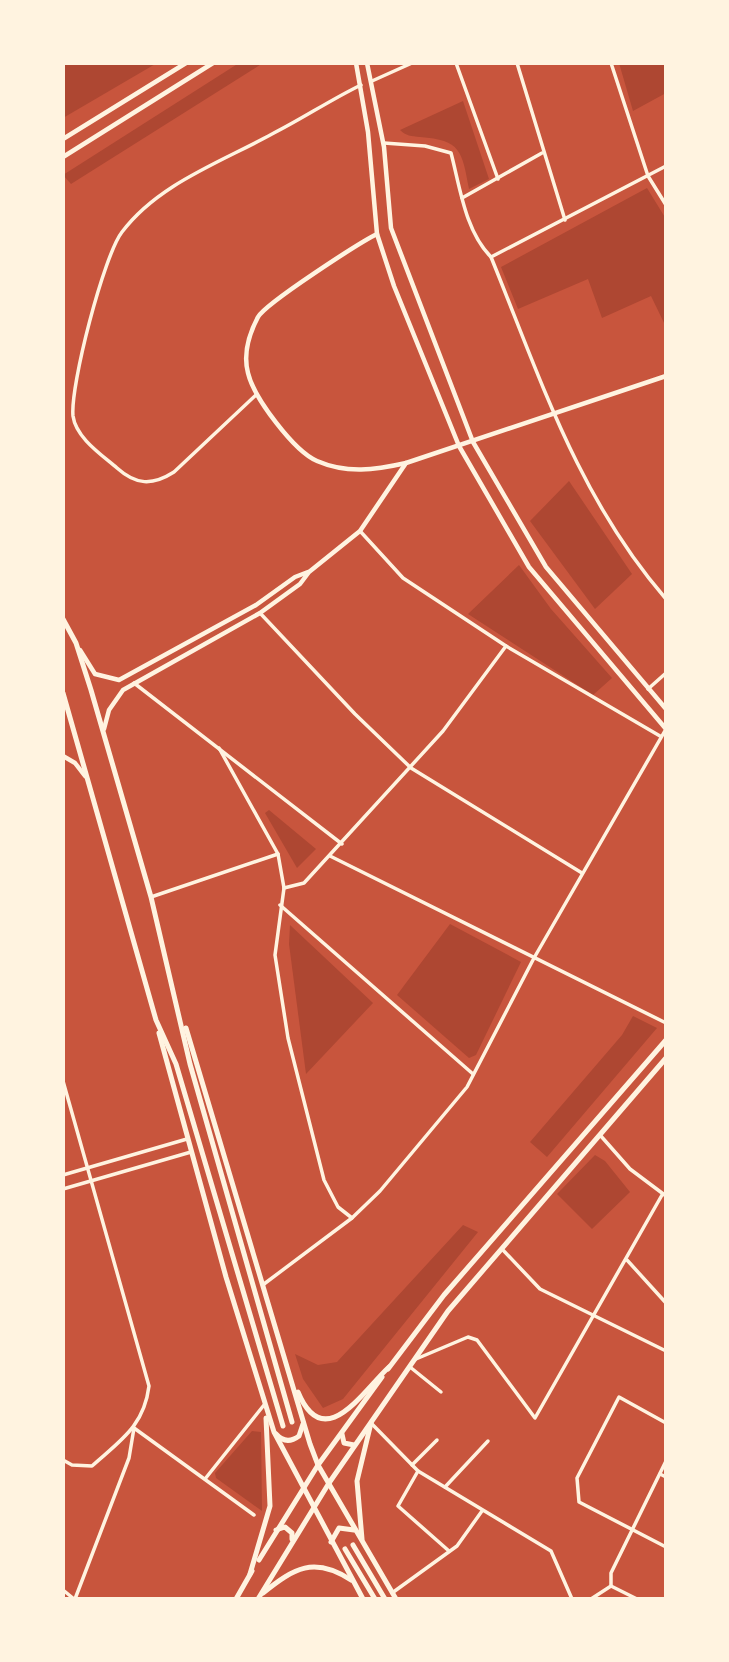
<svg xmlns="http://www.w3.org/2000/svg" width="729" height="1662" font-family="'Space Grotesk',sans-serif">
<rect width="100%" height="100%" fill="#c8553d"/>
<g fill="#ae4732">
<path d="M63,63h94l-94,55z"/>
<path d="M239,63h24l-192,121 -8,-9z"/>
<path d="M619,63h46l1,30 -33,18z"/>
<path d="M463,101l26,78 -20,10c-7,-38 -8,-49 -49,-52 -9,-1 -14,-1 -20,-7z"/>
<path d="M647,188l19,31v108l-15,-31 -49,22 -14,-39 -70,30 -17,-42z"/>
<path d="M569,481l63,93 -37,35 -65,-88z"/>
<path d="M519,565l32,44 61,69 -19,17 -125,-81z"/>
<path d="M269,810l47,39 -19,19 -32,-55z"/>
<path d="M450,924l71,38 -45,93 -7,3 -72,-63z"/>
<path d="M290,925l83,78 -67,71 -17,-130z"/>
<path d="M633,1016l24,12 -110,129 -17,-15 92,-107z"/>
<path d="M595,1155l10,6 25,31 -38,37 -35,-35z"/>
<path d="M463,1225l15,7 -135,167 -20,9 -20,-29 -8,-25 23,11 19,-3z"/>
<path d="M252,1431l9,1 1,79 -46,-33 -1,-5z"/>
</g>
<g fill="none" stroke-linecap="round" stroke-linejoin="round">
<g stroke="#fff3e0" stroke-width="3.5">
<path d="M456,63l42,116"/>
<path d="M517,63l48,157"/>
<path d="M611,63l37,113 18,29"/>
<path d="M372,81l40,-18"/>
<path d="M384,143l41,3 26,7c9,34 14,78 40,104 50,123 87,240 175,342"/>
<path d="M462,198l80,-45"/>
<path d="M491,257l175,-91"/>
<path d="M257,394l-83,78c-22,14 -38,13 -57,-4 -15,-13 -41,-30 -44,-52 -3,-30 31,-161 49,-184 36,-48 99,-70 150,-98 30,-15 58,-34 89,-49"/>
<path d="M360,531l43,47 103,68 154,90"/>
<path d="M260,613l95,101 56,54 171,105"/>
<path d="M134,683l208,161"/>
<path d="M648,689l18,-16"/>
<path d="M219,748l59,106 6,34 -9,67 13,83 36,142 14,27 14,11"/>
<path d="M330,856l336,167"/>
<path d="M284,888l20,-5 139,-152 63,-85"/>
<path d="M151,897l127,-43"/>
<path d="M280,905l193,169"/>
<path d="M63,1081l86,305c-5,40 -28,54 -57,80l-20,-1 -9,-5"/>
<path d="M600,1135l30,34 36,27"/>
<path d="M63,1175l124,-36"/>
<path d="M63,1189l128,-37"/>
<path d="M502,1249l38,40 126,62"/>
<path d="M627,1260l39,43"/>
<path d="M264,1284l88,-66 28,-27 87,-104 67,-129 132,-229"/>
<path d="M416,1359l52,-22 9,3 58,78 127,-223"/>
<path d="M410,1367l31,25"/>
<path d="M371,1423l47,48 133,80 21,48"/>
<path d="M666,1423l-47,-26 -42,81 2,24 87,45"/>
<path d="M412,1465l25,-25"/>
<path d="M418,1471l-20,35 51,45"/>
<path d="M660,1474l6,3"/>
<path d="M205,1479l59,-74"/>
<path d="M445,1487l43,-46"/>
<path d="M611,1586v-13l55,-112"/>
<path d="M63,1590l11,9"/>
<path d="M392,1593l65,-47 25,-35"/>
<path d="M75,1599l54,-141 5,-30 120,87"/>
<path d="M591,1599l20,-13 26,13"/>
</g>
<g stroke="#fff3e0" stroke-width="4.5">
<path d="M377,234c-18,9 -111,69 -119,83 -9,17 -15,37 -10,56 6,25 46,78 69,88 30,13 58,9 89,2"/>
<path d="M80,650l15,24 24,6 137,-75 39,-28 13,-5"/>
<path d="M104,729l5,-19 14,-20 137,-77 40,-29 9,-12 51,-41 46,-68 260,-87"/>
<path d="M63,756l12,7 10,13"/>
</g>
<g stroke="#fff3e0" stroke-width="4.5">
<path d="M356,63l12,69 9,102 17,52 65,160 70,121 137,162"/>
<path d="M367,63l17,84 7,81 82,214 73,125 120,142"/>
<path d="M63,139l123,-76"/>
<path d="M63,157l150,-94"/>
</g>
<g stroke="#fff3e0" stroke-width="5">
<path d="M388,1369l56,-74 222,-255"/>
<path d="M342,1434l2,9 10,2"/>
<path d="M318,1465l64,-88"/>
<path d="M329,1483l119,-172 218,-253"/>
<path d="M353,1545l32,54"/>
<path d="M345,1549l30,50"/>
</g>
<g stroke="#fff3e0" stroke-width="5">
<path d="M63,619l13,24 15,47 60,207 39,167 102,358"/>
<path d="M63,693l93,327 20,44 107,362"/>
<path d="M186,1028l124,416 8,21 78,134"/>
<path d="M159,1033l67,244 48,155 89,167"/>
<path d="M298,1392c26,63 65,-1 91,-25"/>
<path d="M276,1434c7,8 15,8 23,2l4,-12"/>
<path d="M276,1530l9,-3 7,6v6"/>
<path d="M362,1539l-5,-58 14,-58"/>
<path d="M331,1542l8,-14 15,2"/>
<path d="M259,1560l59,-95"/>
<path d="M250,1574l20,-68 -4,-88"/>
<path d="M263,1593c31,-25 51,-37 88,-13"/>
<path d="M236,1599l16,-28"/>
<path d="M258,1599l71,-116"/>
</g>
</g>
<rect width="729" height="1662" fill="none" stroke="#fff3e0" stroke-width="130"/>
</svg>
